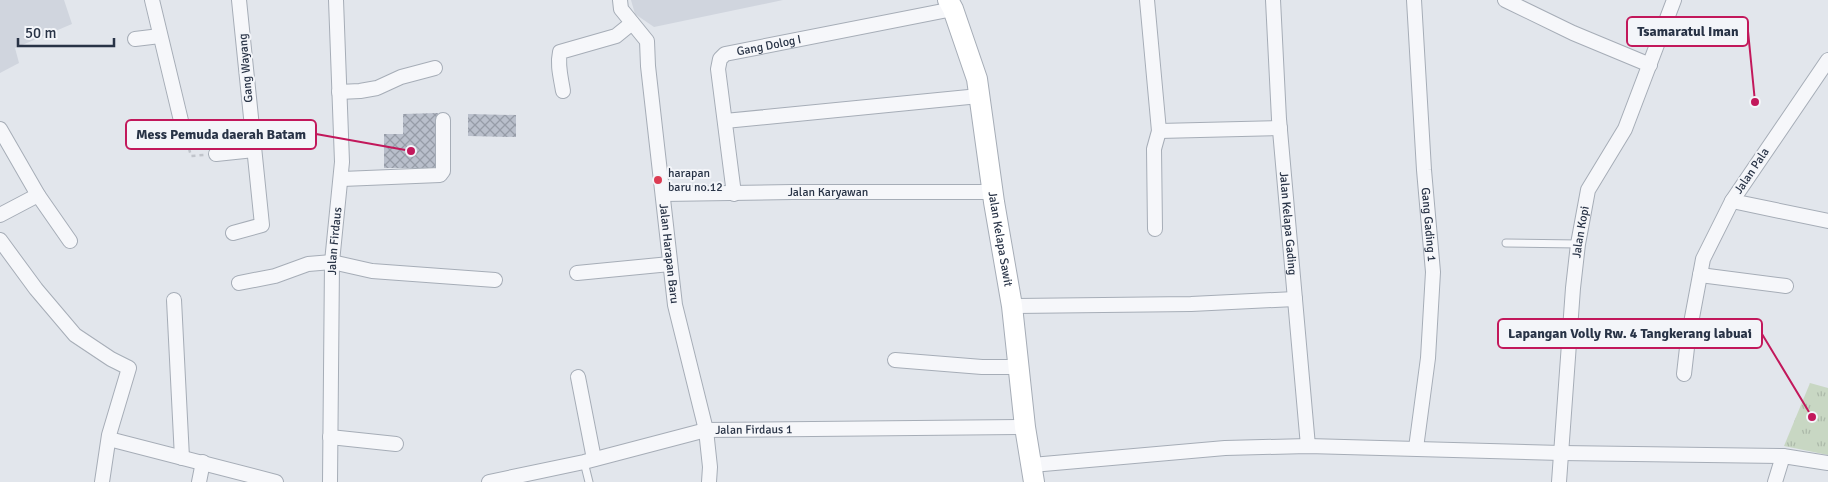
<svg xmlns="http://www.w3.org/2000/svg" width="1828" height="482" font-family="Signika,sans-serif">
<defs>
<pattern id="park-tufts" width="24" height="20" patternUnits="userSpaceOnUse" patternTransform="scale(1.25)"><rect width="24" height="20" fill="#c8d7c3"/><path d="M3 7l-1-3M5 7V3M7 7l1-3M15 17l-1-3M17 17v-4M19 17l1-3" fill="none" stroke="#acb9a9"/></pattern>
<pattern id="building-cross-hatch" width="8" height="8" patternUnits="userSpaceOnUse" patternTransform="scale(1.25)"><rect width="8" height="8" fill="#b9bfcb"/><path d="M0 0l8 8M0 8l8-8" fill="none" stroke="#969ca7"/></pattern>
</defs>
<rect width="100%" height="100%" fill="#e2e6ec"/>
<g fill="#d0d5de">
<path d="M0,0h64l8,24 -57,24 4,15 -19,10z"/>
<path d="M631,0h152l-129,27 -19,-13z"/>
</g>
<path fill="url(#park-tufts)" d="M1810,383l18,5v67l-44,-9z"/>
<g fill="url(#building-cross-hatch)">
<path d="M438,113v55h-54v-34h19v-20z"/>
<path d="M468,114l48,1v22l-48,-1z"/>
</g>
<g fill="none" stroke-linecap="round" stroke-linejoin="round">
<g stroke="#a6adb7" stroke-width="9">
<g id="service">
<path d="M1506,243l72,1"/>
<path d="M584,462l5,20"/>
</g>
</g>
<g stroke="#a6adb7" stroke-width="16">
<g id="minor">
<path d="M152,0l31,129"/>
<path id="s1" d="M620,0l1,9 26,32 1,25 27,239 31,125 4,37 -1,15"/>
<path d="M1147,0l12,131 -5,18 1,80"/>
<path id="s2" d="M1273,0l6,119 29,327"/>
<path id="s3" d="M1414,0l10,170 9,102 -5,86 -12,90"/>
<path d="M1505,0l68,33 77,32"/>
<path d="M135,39l25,-3"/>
<path d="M1828,60l-96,141 96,20"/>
<path d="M563,91c-2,-13 -6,-26 -3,-39l56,-16 16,-13"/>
<path d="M339,92l21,-1 17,-3 24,-11 34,-9"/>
<path d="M725,121l254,-25"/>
<path d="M0,129l38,66 32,46"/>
<path d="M1159,131l121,-3"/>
<path d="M216,154l38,-4"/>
<path d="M342,179l98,-4 3,-4v-51"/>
<path id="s4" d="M663,194l130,-2h199"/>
<path id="s5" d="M734,194l-16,-125 2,-10 5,-5 228,-45"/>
<path d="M0,215l38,-20"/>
<path d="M233,233l29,-8 -23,-225"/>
<path d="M0,240l36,49 39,46 36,24 18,9 -20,67 -7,47"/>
<path d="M577,273l93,-9"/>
<path d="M1700,275l86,11"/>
<path d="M239,283l36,-7 33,-12 24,-2 40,9 123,9"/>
<path d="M174,300l8,158"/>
<path d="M1012,306l179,-2 104,-5"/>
<path d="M895,360l87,7h37"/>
<path d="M1684,374l4,-35 15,-80 29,-58"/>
<path d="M578,377l16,82"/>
<path d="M330,437l66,7"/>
<path d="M109,439l167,43"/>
<path d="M1032,465l193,-17 83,-2 253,7 222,3"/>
<path d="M199,482l4,-20"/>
<path id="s6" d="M330,482l2,-220 10,-100 -6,-162"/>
<path id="s7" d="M489,482l95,-20 122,-32 319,-3"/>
<path id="s8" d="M1559,482l14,-194 5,-44 10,-54 37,-61 49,-129"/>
<path d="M1775,482l8,-26 45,7"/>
</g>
</g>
<g stroke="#a6adb7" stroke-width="22">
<g id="secondary">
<path id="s9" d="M948,0l5,9 24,70 17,123 18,104 13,121 9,55"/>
</g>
</g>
<path stroke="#c0c4cb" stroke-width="2.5" stroke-dasharray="4 4" stroke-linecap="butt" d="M187,141l4,15 13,-1"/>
<use href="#service" stroke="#f6f7fa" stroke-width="7"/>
<use href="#minor" stroke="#f6f7fa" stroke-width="14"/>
<use href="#secondary" stroke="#fff" stroke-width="20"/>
</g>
<circle fill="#dc3c53" stroke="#f3f5f9" stroke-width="2" cx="658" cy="180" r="5"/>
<g text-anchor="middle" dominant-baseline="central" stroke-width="4" stroke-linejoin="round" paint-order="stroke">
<g font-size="12" fill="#283346" stroke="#f3f5f9">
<text stroke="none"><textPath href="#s5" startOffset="188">Gang Dolog I</textPath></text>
<text transform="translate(246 68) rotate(-95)">Gang Wayang</text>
<text transform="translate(1752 171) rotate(-56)">Jalan Pala</text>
<text stroke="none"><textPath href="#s4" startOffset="165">Jalan Karyawan</textPath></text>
<text stroke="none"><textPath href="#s2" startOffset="224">Jalan Kelapa Gading</textPath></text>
<text stroke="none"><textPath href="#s3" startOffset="225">Gang Gading 1</textPath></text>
<text stroke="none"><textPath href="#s8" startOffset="251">Jalan Kopi</textPath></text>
<text stroke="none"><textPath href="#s9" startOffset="246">Jalan Kelapa Sawit</textPath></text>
<text stroke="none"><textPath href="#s6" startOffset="241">Jalan Firdaus</textPath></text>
<text stroke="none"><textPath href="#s1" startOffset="264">Jalan Harapan Baru</textPath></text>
<text stroke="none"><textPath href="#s7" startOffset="271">Jalan Firdaus 1</textPath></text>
</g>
<g font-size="12" fill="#283346" stroke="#f3f5f9" text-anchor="start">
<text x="668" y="173">harapan<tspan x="668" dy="14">baru no.12</tspan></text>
</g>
</g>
<path fill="none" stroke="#c2185b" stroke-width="2" d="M1755 102L1748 31M411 151L316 134M1812 417L1762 334"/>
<g fill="#c2185b" stroke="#f3f5f9" stroke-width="2">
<circle cx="1755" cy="102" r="5"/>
<circle cx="411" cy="151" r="5"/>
<circle cx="1812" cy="417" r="5"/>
</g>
<g fill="#f3f5f9" stroke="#c2185b" stroke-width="2">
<rect x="1627" y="17" width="121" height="29" rx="5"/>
<rect x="126" y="120" width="190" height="29" rx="5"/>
<rect x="1498" y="319" width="264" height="29" rx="5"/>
</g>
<g font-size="14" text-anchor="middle" font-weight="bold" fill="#283346">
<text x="1688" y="36">Tsamaratul Iman</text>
<text x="221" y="139">Mess Pemuda daerah Batam</text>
<text x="1630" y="338">Lapangan Volly Rw. 4 Tangkerang labuai</text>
</g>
<path d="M18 38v8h96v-8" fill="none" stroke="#283346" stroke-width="2.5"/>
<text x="25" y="38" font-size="15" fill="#283346" stroke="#f3f5f9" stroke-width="4" paint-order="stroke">50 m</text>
</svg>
